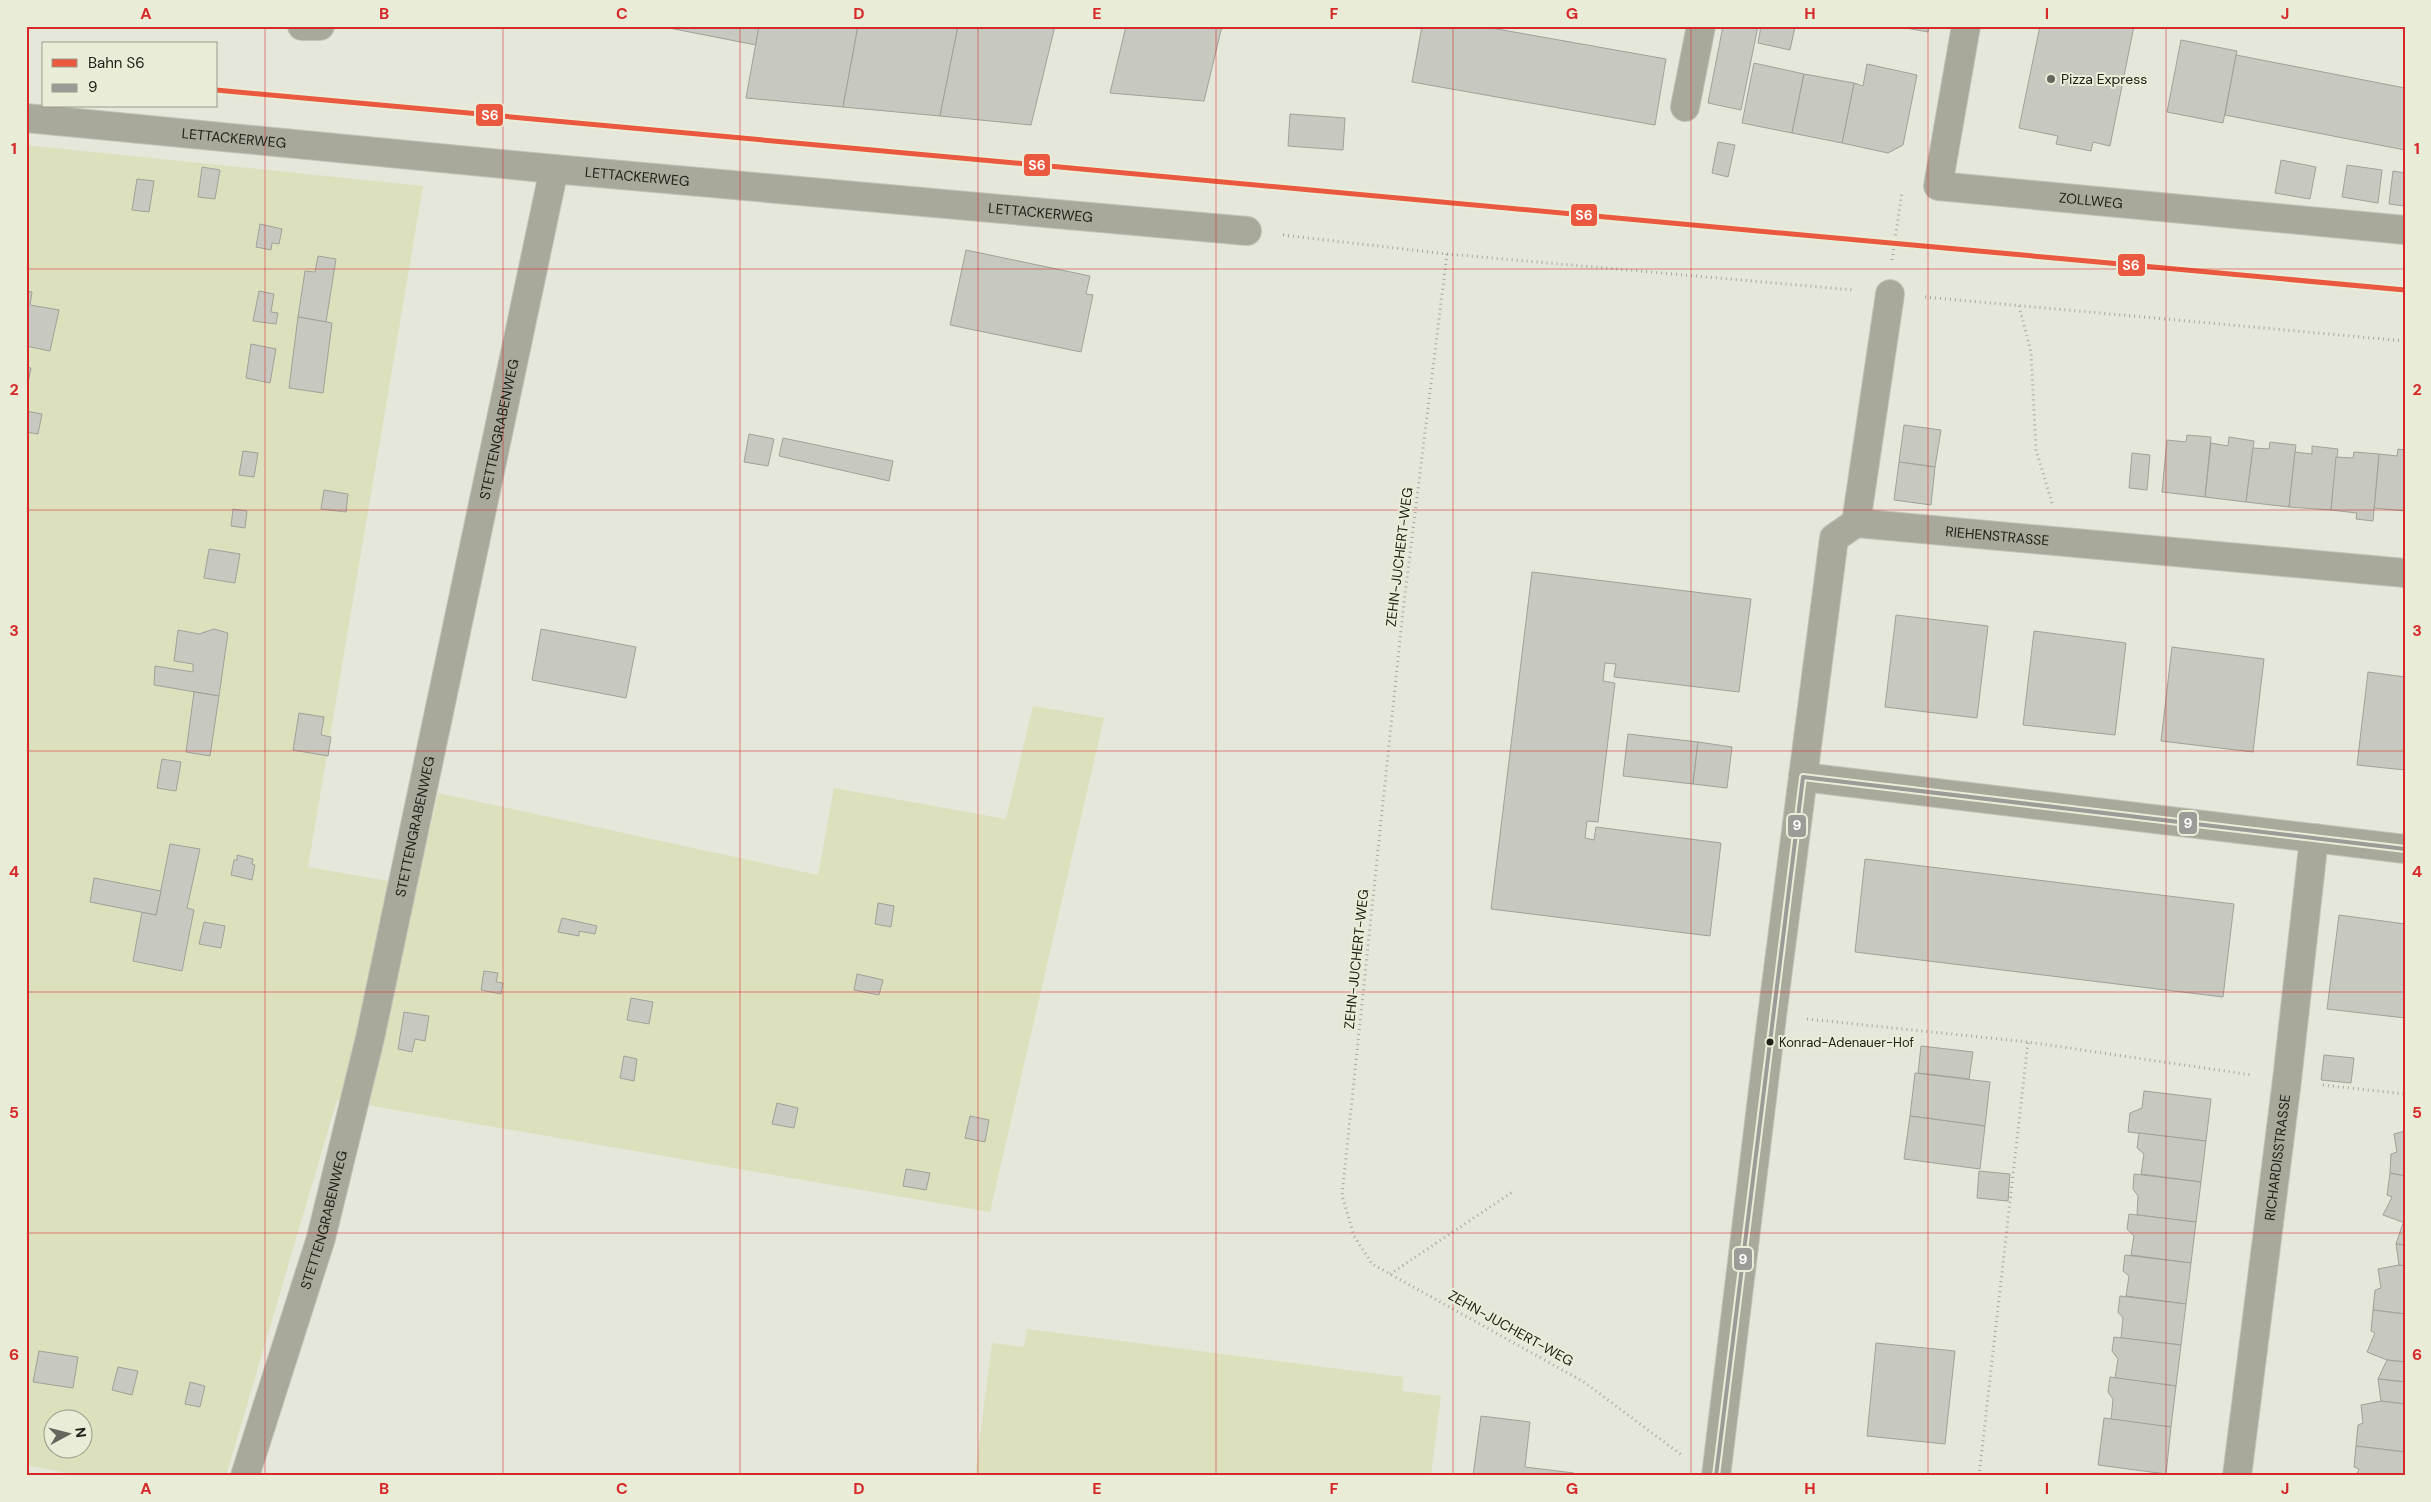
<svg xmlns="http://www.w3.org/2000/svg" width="2431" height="1502" font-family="'DM Sans',sans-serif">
<rect width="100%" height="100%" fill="#e6e7db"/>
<g fill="#dde0bd" fill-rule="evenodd">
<path d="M26,145l397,41 -115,681 109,19 21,-93 380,82 16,-87 172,31 27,-113 71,12 -114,494 -653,-112 -111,376h-144l-56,-11zM52,1420h30v30h-30z"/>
<path d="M1027,1329l376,48 -1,14 39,5 -10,80h-456l17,-133 32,4z"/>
</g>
<g fill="#c7c8bf" stroke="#a0a198">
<path d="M659,26h100l-3,19z"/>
<path d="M759,26h99l-15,81 -97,-9z"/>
<path d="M858,26h100l-18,90 -97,-9z"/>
<path d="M958,26h97l-24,99 -91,-9z"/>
<path d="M1126,26h96l-18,75 -94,-8z"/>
<path d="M1422,26h58l186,33 -11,66 -243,-43z"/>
<path d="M1723,26h35l-17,84 -33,-7z"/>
<path d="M1761,26l34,1 -5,23 -32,-7z"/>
<path d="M1895,26h34l-1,6z"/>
<path d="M2040,26h94l-24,120 -17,-4 -2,9 -35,-7 2,-8 -39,-8z"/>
<path d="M2181,40l56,11 -14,72 -56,-11z"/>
<path d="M2236,55l169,33v62l-180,-35z"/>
<path d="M1754,63l50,11 -12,59 -50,-10z"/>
<path d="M1867,64l50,11 -14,70 -15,8 -46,-10 12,-60 9,3z"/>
<path d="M1804,74l50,9 -12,60 -50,-10z"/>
<path d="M1290,114l55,4 -2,32 -55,-4z"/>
<path d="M1718,142l17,3 -7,32 -16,-4z"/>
<path d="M2281,160l35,7 -6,32 -35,-6z"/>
<path d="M2347,165l35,5 -4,33 -36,-6z"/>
<path d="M202,167l18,3 -5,29 -17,-2z"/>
<path d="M2393,171l12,2v33l-16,-2z"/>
<path d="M137,179l17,2 -5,31 -17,-2z"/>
<path d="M260,224l22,5 -3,15 -7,-1 -1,7 -15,-3z"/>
<path d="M966,250l124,26 -4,18 7,1 -12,57 -131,-27z"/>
<path d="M318,256l18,3 -10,63 -28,-5 7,-46 10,1z"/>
<path d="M26,291l6,1 -2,13 29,5 -9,41 -24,-5z"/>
<path d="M259,291l15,3 -3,18 7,1 -2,11 -23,-3z"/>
<path d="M298,317l34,6 -9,70 -34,-5z"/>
<path d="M251,344l25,5 -6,34 -24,-5z"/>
<path d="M26,367l5,1 -5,25z"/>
<path d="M26,411l16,3 -4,20 -12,-2z"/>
<path d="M1904,425l37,5 -6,37 -36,-5z"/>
<path d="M749,434l25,5 -6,27 -24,-4z"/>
<path d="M2187,435l24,2 -6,60 -43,-5 5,-52 19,2z"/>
<path d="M2229,437l25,4 -8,61 -41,-5 6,-54 17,3z"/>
<path d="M783,438l110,23 -4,20 -110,-25z"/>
<path d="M2270,442l26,3 -7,62 -43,-5 7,-54 16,1z"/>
<path d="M2312,446l26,3 -7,61 -42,-3 6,-55 17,2z"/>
<path d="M2398,449l7,1v61l-31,-3 5,-54 18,2z"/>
<path d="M243,451l15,2 -4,24 -15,-2z"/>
<path d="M2354,452l25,2 -6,67 -17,-2 1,-6 -26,-3 5,-53 17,1z"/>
<path d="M2132,453l18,2 -3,35 -18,-2z"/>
<path d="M1899,462l36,5 -4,38 -37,-5z"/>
<path d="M324,490l24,4 -2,18 -25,-3z"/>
<path d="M233,509l14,2 -2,17 -14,-2z"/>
<path d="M209,549l31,5 -5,29 -31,-5z"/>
<path d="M1532,572l219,27 -12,93 -125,-15 2,-13 -11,-1 -2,18 12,2 -17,139 -11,-1 -2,17 9,2 2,-13 125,16 -11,93 -219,-27z"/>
<path d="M1896,615l92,11 -11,92 -92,-11z"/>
<path d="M214,629l14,4 -9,63 -65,-11 1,-19 38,6v-8l-19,-3 4,-31 21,4z"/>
<path d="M541,629l95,18 -10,51 -94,-18z"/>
<path d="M2034,631l92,12 -11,92 -92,-10z"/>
<path d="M2172,647l92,12 -11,93 -92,-11z"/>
<path d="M2368,672l37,5v93l-48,-5z"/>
<path d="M194,692l25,4 -9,60 -24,-4z"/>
<path d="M299,713l25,4 -3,18 10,2 -3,19 -35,-6z"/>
<path d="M1628,734l70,8 -5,42 -70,-8z"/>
<path d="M1698,742l34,5 -5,41 -34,-4z"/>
<path d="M162,759l19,3 -5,29 -19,-3z"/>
<path d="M170,844l30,5 -13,59 7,2 -12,61 -49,-10 9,-49 14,3z"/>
<path d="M237,855l16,4 -1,5 3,1 -3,15 -21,-5 3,-15h3z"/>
<path d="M1865,859l369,45 -11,93 -368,-45z"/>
<path d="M94,878l67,13 -5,24 -66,-13z"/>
<path d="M878,903l16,3 -3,21 -16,-3z"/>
<path d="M2339,915l66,9v94l-78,-9z"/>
<path d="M562,918l35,8 -2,8 -16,-3v5l-21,-4z"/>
<path d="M204,922l21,4 -4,22 -22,-4z"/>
<path d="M484,971l14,2 -2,9 7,1 -2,11 -20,-4z"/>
<path d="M857,974l26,6 -4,15 -25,-5z"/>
<path d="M631,998l22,4 -4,22 -22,-4z"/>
<path d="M404,1012l25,4 -4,25 -10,-2 -3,13 -14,-3z"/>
<path d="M1921,1046l52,6 -4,27 -51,-6z"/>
<path d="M2324,1055l30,3 -3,25 -30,-3z"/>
<path d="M624,1056l13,3 -3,22 -14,-3z"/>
<path d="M1915,1073l75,9 -5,44 -75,-10z"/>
<path d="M2144,1091l67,8 -5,42 -78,-9 2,-19 12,-5z"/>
<path d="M777,1103l21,5 -4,20 -22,-4z"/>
<path d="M970,1116l19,4 -4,22 -20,-4z"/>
<path d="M1910,1116l75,10 -5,43 -76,-10z"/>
<path d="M2405,1131v45l-15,-3 1,-19 6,-2 -3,-18z"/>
<path d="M2139,1133l67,8 -5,41 -60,-8 3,-20 -7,-6z"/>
<path d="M906,1169l24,4 -4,17 -23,-4z"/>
<path d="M1979,1171l31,3 -2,27 -31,-3z"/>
<path d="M2390,1173l15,3v47l-22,-8 9,-18 -5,-2z"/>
<path d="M2134,1174l67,8 -5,40 -59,-7 1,-19 -5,-7z"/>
<path d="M2129,1214l67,8 -5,41 -60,-8 3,-19 -7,-7z"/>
<path d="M2403,1223h2v22l-9,-1z"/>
<path d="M2396,1244l9,1v21l-6,-1z"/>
<path d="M2125,1255l66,8 -5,41 -60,-8 3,-20 -6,-5z"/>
<path d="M2399,1265l6,1v48l-32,-4 2,-20 6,-2 -3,-19z"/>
<path d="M2120,1296l66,8 -5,41 -60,-7 2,-20 -5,-6z"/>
<path d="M2373,1310l32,4v48l-18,-2 -20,-8 8,-19 -4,-2z"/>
<path d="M2114,1337l67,8 -5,41 -61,-8 3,-19 -6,-8z"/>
<path d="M1876,1343l79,8 -10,93 -78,-8z"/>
<path d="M39,1351l39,6 -5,31 -40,-6z"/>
<path d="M2387,1360l18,2v20l-27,-3z"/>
<path d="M118,1367l20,4 -6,24 -20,-5z"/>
<path d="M2110,1377l66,9 -5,41 -60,-7 2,-21 -5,-7z"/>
<path d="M2378,1379l27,3v22l-24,-3z"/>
<path d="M190,1382l15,4 -5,21 -15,-3z"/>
<path d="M2381,1401l24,3v48l-49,-6 2,-21 5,-2 -2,-18z"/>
<path d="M1481,1416l49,6 -5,45 49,6v3h-101z"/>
<path d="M2104,1418l67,9 -5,47 -68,-9z"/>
<path d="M2356,1446l49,6v24h-49l3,-7 -5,-2z"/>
</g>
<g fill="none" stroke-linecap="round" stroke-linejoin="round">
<g stroke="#c2c3b9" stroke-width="30">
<g id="minor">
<path d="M302,26h18"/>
<path id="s1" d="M1966,26l-28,160 467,44"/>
<path d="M1685,107l16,-81"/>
<path id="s2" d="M26,118l528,51 693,62"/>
<path d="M1856,523l34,-229"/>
<path d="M1803,777l602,72"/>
<path id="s3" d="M245,1476l76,-238 49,-200 184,-869"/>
<path id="s4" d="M1716,1476l56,-460 62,-478 22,-15 549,50"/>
<path id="s5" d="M2237,1476l50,-396 27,-242"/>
</g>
</g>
<g stroke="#a7a89d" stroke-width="3" stroke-dasharray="1 4" stroke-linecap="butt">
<path d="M1283,235l164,19 407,36"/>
<path d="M1447,254l-44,357 -61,584 12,41 18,28 212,118 99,74"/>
<path d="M1892,260l10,-68"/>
<path d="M1925,297l480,44"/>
<path d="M2019,306l12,46 5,98 17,56"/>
<path d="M1807,1019l221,23 224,33"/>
<path d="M2323,1085l82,9"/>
<path d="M1390,1274l124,-83"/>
<path d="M1979,1476l49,-434"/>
</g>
<use href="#minor" stroke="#a8a99a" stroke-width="28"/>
<g stroke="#e9ecd6" stroke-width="8">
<path id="bus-1" d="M1716,1476l87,-699 602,72"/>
</g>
<use href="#bus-1" stroke="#9b9b98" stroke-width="4"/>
<g stroke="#e9ecd6" stroke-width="9">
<path id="rail-1" d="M216,90l2189,200"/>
</g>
<use href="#rail-1" stroke="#e9583f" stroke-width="5"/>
</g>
<path fill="none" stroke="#d62828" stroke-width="1" stroke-opacity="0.55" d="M265,26v1450M503,26v1450M740,26v1450M978,26v1450M1216,26v1450M1453,26v1450M1691,26v1450M1928,26v1450M2166,26v1450M26,269h2379M26,510h2379M26,751h2379M26,992h2379M26,1233h2379"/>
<circle fill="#65665d" stroke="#e9ecd6" stroke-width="2" cx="2051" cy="79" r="5"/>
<circle fill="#202119" stroke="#e9ecd6" stroke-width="2" cx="1770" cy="1042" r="4.5"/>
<g text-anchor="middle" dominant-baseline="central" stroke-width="4" stroke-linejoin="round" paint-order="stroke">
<g font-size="13" fill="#202119" stroke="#e9ecd6" text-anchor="start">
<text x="1779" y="1042">Konrad-Adenauer-Hof</text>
</g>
<g font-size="14" fill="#202119" stroke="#e9ecd6" text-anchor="start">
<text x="2061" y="79">Pizza Express</text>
</g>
<g font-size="14" fill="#202119" stroke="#e9ecd6">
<text stroke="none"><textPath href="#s2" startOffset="209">LETTACKERWEG</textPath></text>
<text stroke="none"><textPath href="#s2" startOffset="614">LETTACKERWEG</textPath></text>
<text stroke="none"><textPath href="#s1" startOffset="316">ZOLLWEG</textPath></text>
<text stroke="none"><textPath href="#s2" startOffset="1019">LETTACKERWEG</textPath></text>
<text stroke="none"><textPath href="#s3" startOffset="1078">STETTENGRABENWEG</textPath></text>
<text stroke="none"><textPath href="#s4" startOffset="1114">RIEHENSTRASSE</textPath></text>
<text transform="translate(1399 557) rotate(-83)">ZEHN-JUCHERT-WEG</text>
<text stroke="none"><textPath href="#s3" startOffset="672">STETTENGRABENWEG</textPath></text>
<text transform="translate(1356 959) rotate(-84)">ZEHN-JUCHERT-WEG</text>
<text stroke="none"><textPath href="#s5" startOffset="321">RICHARDISSTRASSE</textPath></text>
<text stroke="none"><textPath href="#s3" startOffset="268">STETTENGRABENWEG</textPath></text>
<text transform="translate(1511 1328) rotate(29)">ZEHN-JUCHERT-WEG</text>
</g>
</g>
<g stroke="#e9ecd6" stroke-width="2">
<rect x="475" y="103" width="29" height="24" rx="5" fill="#e9583f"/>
<rect x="1023" y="153" width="28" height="24" rx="5" fill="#e9583f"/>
<rect x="1570" y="203" width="28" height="24" rx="5" fill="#e9583f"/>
<rect x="2117" y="253" width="29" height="24" rx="5" fill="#e9583f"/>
<rect x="2178" y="811" width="20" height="24" rx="5" fill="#9b9b98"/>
<rect x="1787" y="814" width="20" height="24" rx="5" fill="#9b9b98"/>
<rect x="1733" y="1247" width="20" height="24" rx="5" fill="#9b9b98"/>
</g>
<g font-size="14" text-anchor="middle" font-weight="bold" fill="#fff">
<text x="490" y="120">S6</text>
<text x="1037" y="170">S6</text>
<text x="1584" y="220">S6</text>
<text x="2131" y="270">S6</text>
<text x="2188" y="828">9</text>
<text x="1797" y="830">9</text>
<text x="1743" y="1264">9</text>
</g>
<rect width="2431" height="1502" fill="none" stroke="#e9ecd6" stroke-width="55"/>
<rect x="42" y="42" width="175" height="65" fill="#e9ecd6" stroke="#999b8a"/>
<rect x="52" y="59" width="25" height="8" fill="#e9583f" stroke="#999b8a"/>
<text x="88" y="68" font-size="15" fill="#202119">Bahn S6</text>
<rect x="52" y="84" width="25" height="8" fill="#9b9b98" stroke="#999b8a"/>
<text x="88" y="92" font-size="15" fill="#202119">9</text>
<g transform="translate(68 1434) rotate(83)"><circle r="24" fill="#e9ecd6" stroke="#999b8a"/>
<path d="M0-4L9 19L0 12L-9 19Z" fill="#65665d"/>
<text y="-8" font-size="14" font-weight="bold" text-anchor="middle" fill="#202119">N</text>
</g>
<rect x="28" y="28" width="2376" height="1446" fill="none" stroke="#d62828" stroke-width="2"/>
<g font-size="16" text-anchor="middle" font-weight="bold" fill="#d62828">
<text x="146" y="19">A</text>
<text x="384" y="19">B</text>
<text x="622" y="19">C</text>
<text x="859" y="19">D</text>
<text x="1097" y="19">E</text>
<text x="1334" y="19">F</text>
<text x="1572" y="19">G</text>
<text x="1810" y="19">H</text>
<text x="2047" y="19">I</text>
<text x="2285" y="19">J</text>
<text x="14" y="154">1</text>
<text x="2417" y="154">1</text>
<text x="14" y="395">2</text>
<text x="2417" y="395">2</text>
<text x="14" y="636">3</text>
<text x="2417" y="636">3</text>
<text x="14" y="877">4</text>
<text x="2417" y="877">4</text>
<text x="14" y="1118">5</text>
<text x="2417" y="1118">5</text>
<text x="14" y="1360">6</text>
<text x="2417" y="1360">6</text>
<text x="146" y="1494">A</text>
<text x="384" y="1494">B</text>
<text x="622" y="1494">C</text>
<text x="859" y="1494">D</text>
<text x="1097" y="1494">E</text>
<text x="1334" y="1494">F</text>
<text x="1572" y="1494">G</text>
<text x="1810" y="1494">H</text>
<text x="2047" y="1494">I</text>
<text x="2285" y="1494">J</text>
</g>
</svg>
